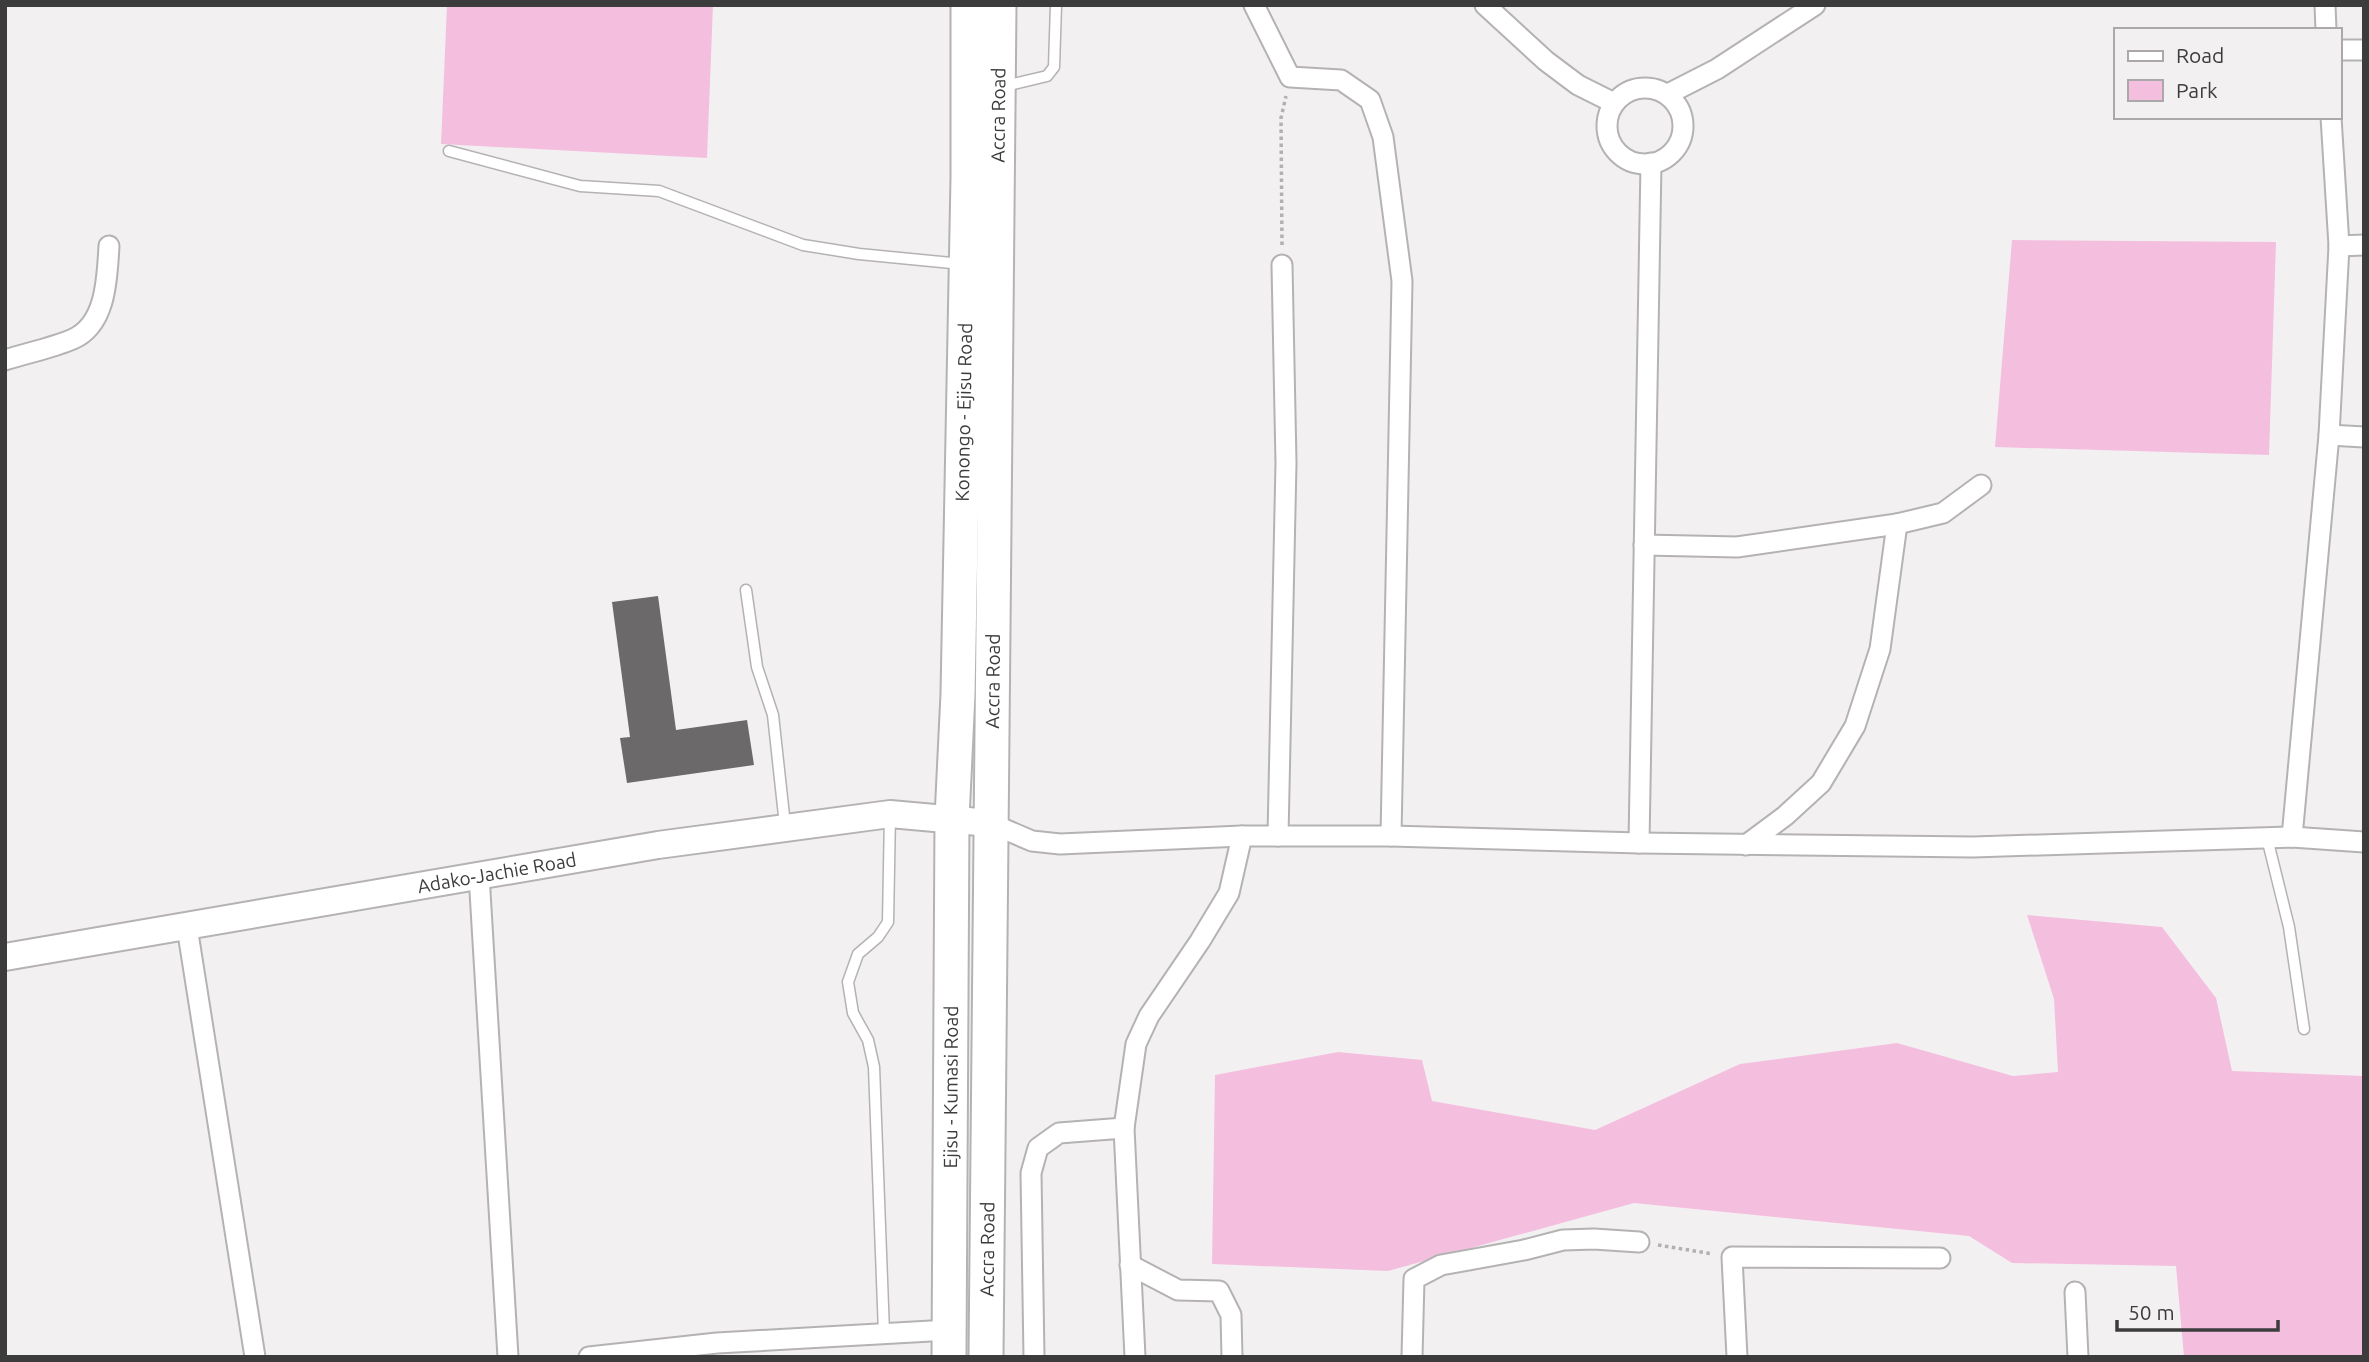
<svg xmlns="http://www.w3.org/2000/svg" width="2369" height="1362" font-family="Ubuntu,sans-serif">
<rect width="100%" height="100%" fill="#f3f0f2"/>
<g fill="#f4bfdf">
<path d="M447,5h266l-6,153 -266,-14z"/>
<path d="M2012,240l264,2 -7,213 -274,-8z"/>
<path d="M2027,915l135,12 54,71 16,73 132,5v281h-180l-8,-91 -164,-3 -43,-27 -335,-33 -246,68 -176,-7 3,-189 123,-23 84,8 10,41 163,29 145,-66 157,-21 116,33 45,-4 -4,-73z"/>
</g>
<path fill="#6c696a" d="M658,596l18,134 71,-10 7,45 -127,18 -7,-45 10,-1 -18,-135z"/>
<g fill="none" stroke-linecap="round" stroke-linejoin="round">
<g stroke="#b5b2b4" stroke-width="13">
<g id="lane">
<path d="M1005,86l42,-10 7,-9 2,-62"/>
<path d="M449,151l131,35 79,5 144,54 56,9 103,10"/>
<path d="M746,590l11,77 16,48 12,110"/>
<path d="M2267,838l22,89 15,102"/>
<path d="M884,1333l-10,-266 -6,-27 -15,-27 -5,-31 10,-28 20,-17 10,-15 2,-108"/>
</g>
</g>
<g stroke="#b5b2b4" stroke-width="23">
<g id="street">
<path d="M1254,5l36,72 51,3 29,20 13,37 19,144 -11,555"/>
<path d="M1485,5l61,56 32,24 36,18"/>
<path d="M2325,5l1,25"/>
<path d="M2339,50h25"/>
<circle cx="1645" cy="126" r="38"/>
<path d="M1668,94l49,-25 98,-64"/>
<path d="M2339,246l25,-1"/>
<path d="M5,360c22,-7 47,-12 68,-21 34,-15 34,-63 36,-93"/>
<path d="M2329,435l35,2"/>
<path d="M1644,545l93,2 160,-23 46,-11 38,-28"/>
<path d="M990,823l42,18 28,3 182,-8h149l248,7 334,4 319,-10 72,5"/>
<path d="M1278,836l8,-373 -4,-198"/>
<path d="M2292,837l37,-402 10,-189 -8,-129"/>
<path d="M1639,843l12,-680"/>
<path d="M1746,845l39,-29 36,-33 34,-57 25,-77 17,-125"/>
<path d="M479,875l29,482"/>
<path d="M187,927l68,430"/>
<path d="M1130,1265l48,25 41,1 12,24 1,42"/>
<path d="M2075,1292l3,65"/>
<path d="M589,1357l128,-14 232,-13"/>
<path d="M1034,1357l-3,-184 7,-25 21,-15 65,-5"/>
<path d="M1135,1357l-11,-229 12,-84 13,-28 51,-75 29,-48 13,-57"/>
<path d="M1412,1357l2,-78 27,-14 83,-15 39,-10 31,-1 45,3"/>
<path d="M1737,1357l-5,-100 208,1"/>
</g>
</g>
<g stroke="#b5b2b4" stroke-width="30">
<g id="secondary">
<path id="s1" d="M5,957l653,-112 232,-31 100,9"/>
</g>
</g>
<g stroke="#b5b2b4" stroke-width="37">
<g id="highway">
<path id="s2" d="M949,1357l3,-539 6,-124 10,-516v-173"/>
<path id="s3" d="M986,1357l13,-1352"/>
</g>
</g>
<g stroke="#b2b0b1" stroke-width="3.5" stroke-dasharray="3.5 3.5" stroke-linecap="butt">
<path d="M1282,245l-1,-127 5,-22"/>
<path d="M1658,1245l55,9"/>
</g>
<use href="#lane" stroke="#fff" stroke-width="10"/>
<use href="#street" stroke="#fff" stroke-width="19"/>
<use href="#secondary" stroke="#fff" stroke-width="26"/>
<use href="#highway" stroke="#fff" stroke-width="33"/>
</g>
<g text-anchor="middle" dominant-baseline="central" stroke-width="7" stroke-linejoin="round" paint-order="stroke">
<g font-size="19" fill="#3d3c3c" stroke="#f3f0f2">
<text stroke="none"><textPath href="#s3" startOffset="1242">Accra Road</textPath></text>
<text stroke="none"><textPath href="#s2" startOffset="945">Konongo - Ejisu Road</textPath></text>
<text stroke="none"><textPath href="#s3" startOffset="676">Accra Road</textPath></text>
<text stroke="none"><textPath href="#s1" startOffset="499">Adako-Jachie Road</textPath></text>
<text stroke="none"><textPath href="#s2" startOffset="270">Ejisu - Kumasi Road</textPath></text>
<text stroke="none"><textPath href="#s3" startOffset="108">Accra Road</textPath></text>
</g>
</g>
<rect width="2369" height="1362" fill="none" stroke="#3d3c3c" stroke-width="14"/>
<rect x="2114" y="28" width="228" height="91" fill="#f3f0f2" stroke="#aaa8a9" stroke-width="2"/>
<rect x="2128" y="51" width="35" height="10" fill="#ffffff" stroke="#aaa8a9" stroke-width="2"/>
<text x="2176" y="63" font-size="21" fill="#3d3c3c">Road</text>
<rect x="2128" y="80" width="35" height="21" fill="#f4bfdf" stroke="#aaa8a9" stroke-width="2"/>
<text x="2176" y="98" font-size="21" fill="#3d3c3c">Park</text>
<path d="M2117 1320v10h161v-10" fill="none" stroke="#3d3c3c" stroke-width="3.5"/>
<text x="2128" y="1320" font-size="21" fill="#3d3c3c" stroke="#f3f0f2" stroke-width="5" paint-order="stroke">50 m</text>
</svg>
